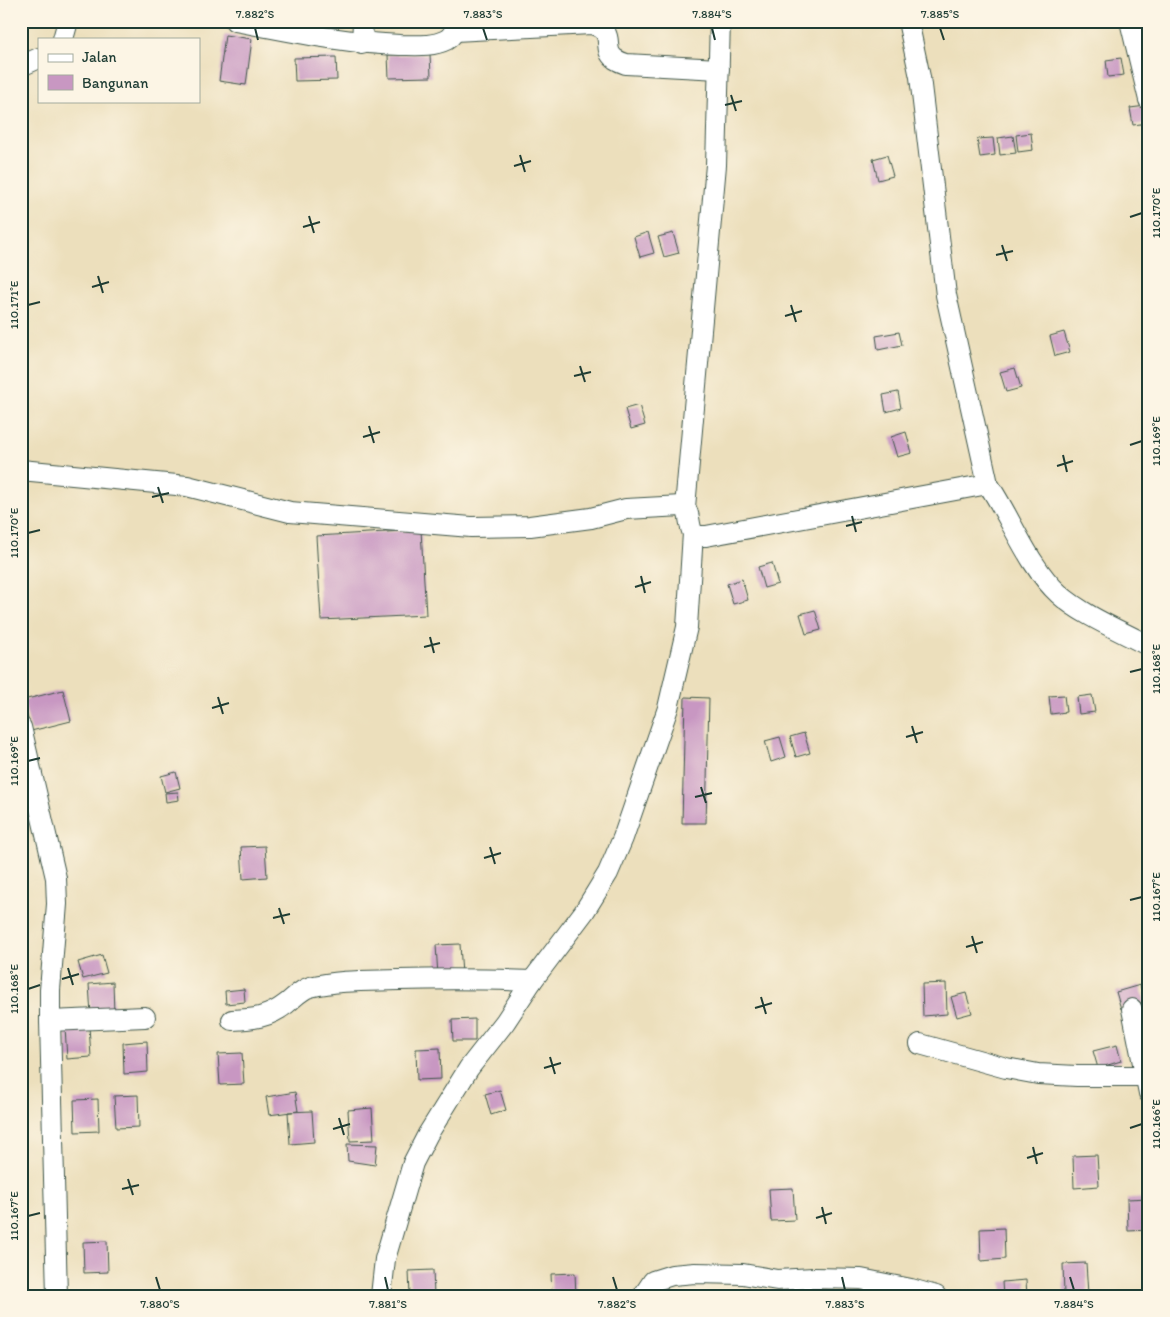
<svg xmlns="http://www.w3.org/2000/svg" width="1170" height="1317" font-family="Itim,sans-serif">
<rect width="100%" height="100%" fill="#fcf5e5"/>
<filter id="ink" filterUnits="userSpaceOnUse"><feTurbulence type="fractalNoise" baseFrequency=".02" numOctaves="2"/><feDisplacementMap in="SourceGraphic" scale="10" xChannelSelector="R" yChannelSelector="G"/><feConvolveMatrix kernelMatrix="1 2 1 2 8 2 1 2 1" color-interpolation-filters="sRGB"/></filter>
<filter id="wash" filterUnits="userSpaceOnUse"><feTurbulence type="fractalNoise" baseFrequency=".0096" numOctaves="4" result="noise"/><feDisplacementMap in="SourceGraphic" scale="20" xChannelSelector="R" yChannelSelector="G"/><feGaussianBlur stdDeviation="1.12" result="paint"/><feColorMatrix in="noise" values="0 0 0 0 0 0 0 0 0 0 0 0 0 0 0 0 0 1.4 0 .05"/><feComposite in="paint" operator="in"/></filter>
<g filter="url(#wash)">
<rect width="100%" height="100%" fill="#ecdfbc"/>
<g id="blocks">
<g fill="#c897c2">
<path d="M225,35l27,4 -6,46 -27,-4z"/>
<path d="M430,54l1,23 -42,1 -1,-23z"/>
<path d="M336,57l1,23 -42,1 -1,-23z"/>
<path d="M1121,58l3,17 -16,2 -2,-17z"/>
<path d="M21,106h3l2,15 -5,1z"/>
<path d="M1146,106l2,17 -15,2 -3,-17z"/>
<path d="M1031,133l2,17 -15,2 -2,-17z"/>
<path d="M1013,136l3,17 -16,2 -2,-17z"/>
<path d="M993,138l2,17 -15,2 -3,-18z"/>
<path d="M887,155l6,21 -15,4 -5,-21z"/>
<path d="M648,232l6,21 -14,4 -6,-20z"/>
<path d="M673,233l6,20 -15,4 -6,-20z"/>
<path d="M899,332l3,13 -24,5 -2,-14z"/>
<path d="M1064,332l6,20 -15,4 -5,-20z"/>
<path d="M1015,368l6,20 -15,4 -6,-20z"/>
<path d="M898,392l3,16 -15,4 -3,-17z"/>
<path d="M639,405l6,20 -14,4 -6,-20z"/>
<path d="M906,432l6,21 -15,4 -6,-20z"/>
<path d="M421,530l5,85 -105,5 -5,-84z"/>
<path d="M772,563l6,21 -14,4 -6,-21z"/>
<path d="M742,579l6,21 -15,4 -6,-20z"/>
<path d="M815,610l6,20 -15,4 -6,-20z"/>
<path d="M63,690l8,31 -40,10 -8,-31z"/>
<path d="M1064,695l2,17 -15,2 -2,-18z"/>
<path d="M1092,695l3,17 -16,2 -2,-17z"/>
<path d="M685,697l24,1 -3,125h-24z"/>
<path d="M804,733l6,20 -14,4 -6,-20z"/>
<path d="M780,737l6,20 -15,5 -6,-21z"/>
<path d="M176,772l4,16 -15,4 -4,-16z"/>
<path d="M178,792l1,8 -13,2 -1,-9z"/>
<path d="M265,846l2,31 -24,2 -2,-32z"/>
<path d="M460,944l2,31 -24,1 -2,-31z"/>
<path d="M102,955l5,18 -24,6 -5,-17z"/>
<path d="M113,982l1,32 -23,1 -2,-31z"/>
<path d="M946,983l1,31 -24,2 -1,-32z"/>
<path d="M1140,985l5,17 -24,7 -5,-17z"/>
<path d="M244,989l1,13 -19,2 -1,-13z"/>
<path d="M966,993l6,20 -15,4 -6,-20z"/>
<path d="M475,1019v22h-22l-1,-21z"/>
<path d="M89,1026l2,31 -24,2 -2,-32z"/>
<path d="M147,1041l1,31 -24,2 -1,-31z"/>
<path d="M1117,1045l4,16 -23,7 -5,-17z"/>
<path d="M440,1048l1,31 -24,1 -1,-31z"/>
<path d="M242,1053l2,31 -24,1 -2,-31z"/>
<path d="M500,1090l6,20 -15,5 -6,-21z"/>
<path d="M295,1092l3,19 -29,4 -3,-18z"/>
<path d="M138,1095l1,32 -23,1 -2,-32z"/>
<path d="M98,1099l1,32 -24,1 -1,-32z"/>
<path d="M372,1108l2,32 -24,1 -2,-31z"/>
<path d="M312,1111l2,31 -24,2 -2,-32z"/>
<path d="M347,1144l30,1 -2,20 -27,-4z"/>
<path d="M1097,1155l2,31 -25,2 -1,-32z"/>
<path d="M793,1188l2,32 -24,1 -2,-32z"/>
<path d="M1149,1198v32l-21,1 -1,-32z"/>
<path d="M1004,1228l1,31 -24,2 -1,-32z"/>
<path d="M107,1241l1,31 -24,1 -1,-31z"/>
<path d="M1086,1263l2,31 -24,1 -1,-31z"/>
<path d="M433,1270l1,26h-24l-1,-25z"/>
<path d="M575,1273l1,23h-24l-1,-22z"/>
<path d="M1026,1280l1,16h-24l-1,-14z"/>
</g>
</g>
</g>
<g filter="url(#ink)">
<use href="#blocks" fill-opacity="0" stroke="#3e5548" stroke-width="1"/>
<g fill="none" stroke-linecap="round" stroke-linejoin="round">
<g stroke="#3e5548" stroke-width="22">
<g id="minor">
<path d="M235,21c55,10 109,22 165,24 14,0 32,2 46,-5 7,-4 10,-11 11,-19"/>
<path d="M908,21l12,56 26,218 42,189"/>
<path d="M1130,21l19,79"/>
<path d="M455,31l136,-7c28,8 9,24 24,35 3,2 8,4 11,5l93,5"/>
<path d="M63,39l5,-18"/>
<path d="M362,44l1,-23"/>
<path d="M21,66l18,-8"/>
<path d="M21,470l166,16 103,26 181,15 59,-1 61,-8 35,-9 56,-3 3,1c6,9 3,17 8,26l5,3h8l282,-52c23,34 41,83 71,110 23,21 62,37 90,52"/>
<path d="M685,507l31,-342 4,-144"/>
<path d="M21,727l35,151 1,26 -7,86v31l7,275"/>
<path d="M1132,1009l17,84"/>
<path d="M232,1020c21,-1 36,-2 54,-16 8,-6 14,-14 24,-17 29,-7 59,-6 88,-7 45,-1 89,-1 134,1l52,-69 13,-21 11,-18 15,-35 45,-130 19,-81 6,-94"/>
<path d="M50,1021l95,-4"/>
<path d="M920,1044l86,24 32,6 39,2h72"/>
<path d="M381,1296l4,-37 28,-96 15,-29 41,-66 36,-46 27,-41"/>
<path d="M643,1296l10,-15 19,-6 23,-2 48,1 34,6 37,-2 47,1 50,10 25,7"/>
</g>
</g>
<use href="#minor" stroke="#fff" stroke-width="20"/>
</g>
</g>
<path fill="none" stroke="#1f3d34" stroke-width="2" d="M255,28l3,12M483,28l4,12M712,28l3,12M940,28l4,12M731,95l5,16M725,105l17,-4M520,155l5,17M514,166l17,-5M309,216l5,17M1130,217l12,-4M303,227l17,-5M1002,245l5,16M996,255l17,-4M98,276l5,17M92,287l17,-5M28,305l12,-3M791,305l5,17M785,316l17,-5M580,366l5,16M574,376l17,-4M369,426l5,17M363,437l17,-5M1130,445l12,-4M1063,455l4,17M1057,466l16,-5M158,487l5,16M152,497l17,-4M852,516l4,16M846,526l16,-4M28,533l12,-3M641,576l4,17M635,587l16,-5M430,637l4,16M424,647l16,-4M1130,672l12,-3M218,697l5,17M212,708l17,-5M912,726l5,17M906,737l17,-5M28,761l12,-3M701,787l5,16M695,797l17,-4M490,847l5,17M484,858l17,-5M1130,900l12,-3M279,908l5,16M273,918l17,-4M972,936l5,17M966,947l17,-5M68,968l5,17M62,979l17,-5M28,989l12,-4M761,997l5,17M755,1008l17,-5M550,1057l5,17M544,1068l17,-5M339,1118l5,17M1130,1128l12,-4M333,1129l17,-5M1033,1147l4,17M1027,1158l16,-5M128,1179l5,16M122,1189l17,-4M822,1207l4,17M28,1216l12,-3M816,1218l16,-5M156,1277l4,13M385,1277l3,13M613,1277l4,13M842,1277l3,13M1070,1277l4,13"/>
<rect width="1170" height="1317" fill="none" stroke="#fcf5e5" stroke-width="55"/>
<rect x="38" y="38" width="162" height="65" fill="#fcf5e5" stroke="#a4ab9e"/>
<rect x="48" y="54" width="25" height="8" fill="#ffffff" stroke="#a4ab9e"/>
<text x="82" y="62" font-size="15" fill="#1f3d34">Jalan</text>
<rect x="48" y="75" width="25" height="15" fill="#c897c2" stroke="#a4ab9e"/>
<text x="82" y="88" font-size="15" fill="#1f3d34">Bangunan</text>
<rect x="28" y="28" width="1114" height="1262" fill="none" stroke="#1f3d34" stroke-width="2"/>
<g font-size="12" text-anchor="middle" fill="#1f3d34">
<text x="255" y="18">7.882°S</text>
<text x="483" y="18">7.883°S</text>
<text x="712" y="18">7.884°S</text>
<text x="940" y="18">7.885°S</text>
<text transform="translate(1156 213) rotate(-90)" y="4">110.170°E</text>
<text transform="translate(14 305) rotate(-90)" y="4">110.171°E</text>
<text transform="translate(1156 441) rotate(-90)" y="4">110.169°E</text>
<text transform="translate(14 533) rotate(-90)" y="4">110.170°E</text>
<text transform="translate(1156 669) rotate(-90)" y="4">110.168°E</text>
<text transform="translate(14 761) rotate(-90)" y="4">110.169°E</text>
<text transform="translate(1156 897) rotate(-90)" y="4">110.167°E</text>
<text transform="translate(14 989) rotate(-90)" y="4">110.168°E</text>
<text transform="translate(1156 1124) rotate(-90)" y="4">110.166°E</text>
<text transform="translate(14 1216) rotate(-90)" y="4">110.167°E</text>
<text x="160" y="1308">7.880°S</text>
<text x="388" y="1308">7.881°S</text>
<text x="617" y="1308">7.882°S</text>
<text x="845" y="1308">7.883°S</text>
<text x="1074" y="1308">7.884°S</text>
</g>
</svg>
